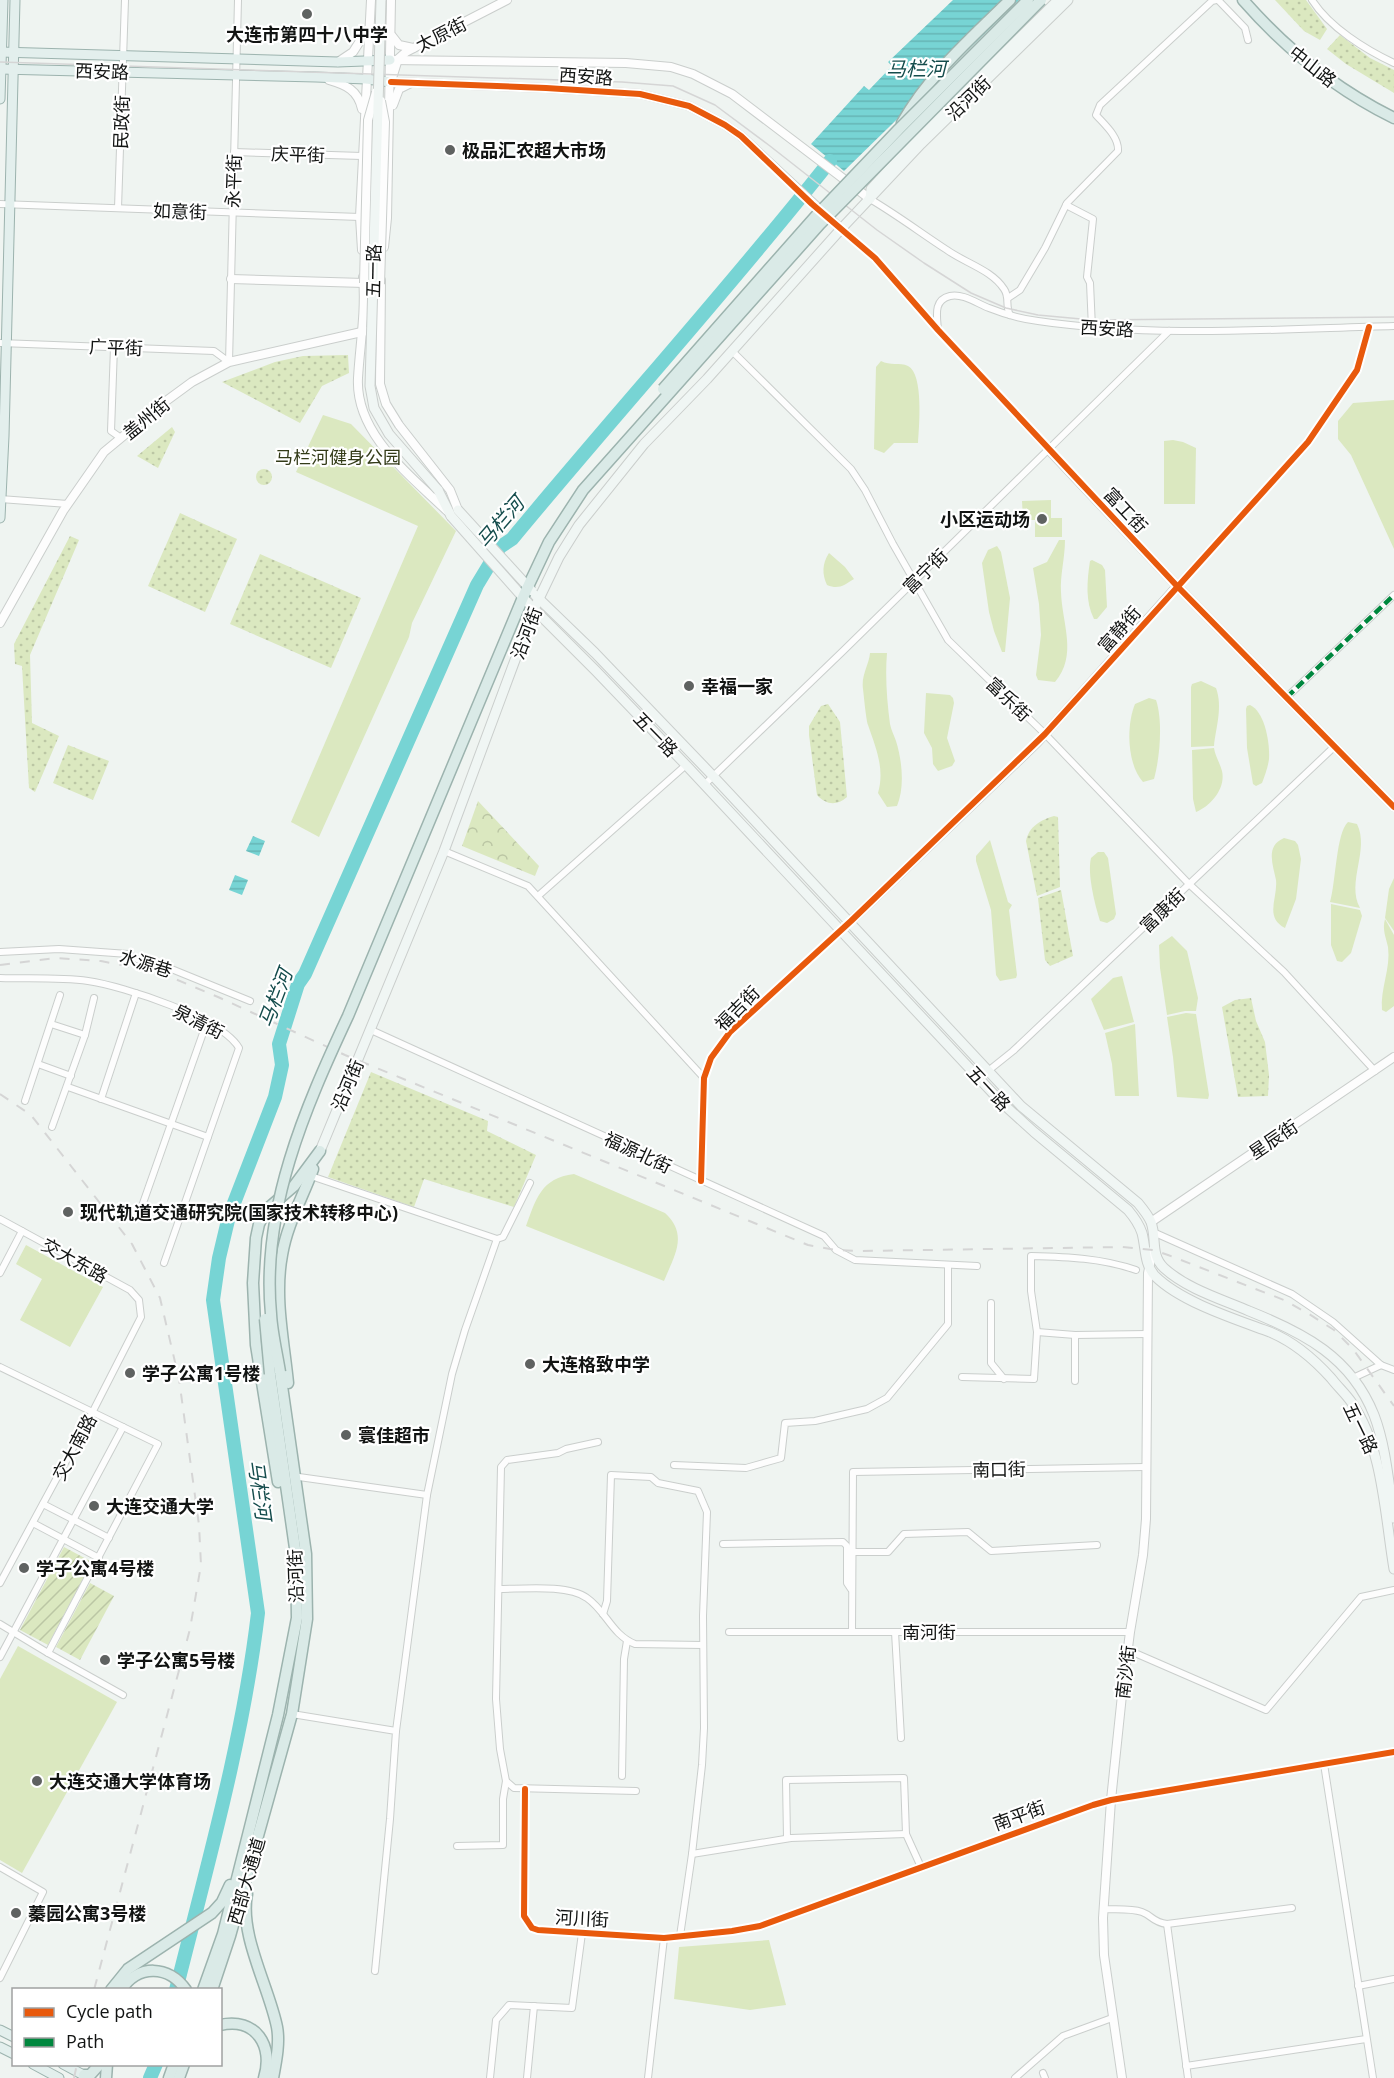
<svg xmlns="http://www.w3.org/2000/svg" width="1394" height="2078" font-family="'Open Sans','Noto Sans SC',sans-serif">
<defs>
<pattern id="grass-dots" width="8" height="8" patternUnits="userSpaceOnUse" patternTransform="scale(1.5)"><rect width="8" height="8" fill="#dbe8c0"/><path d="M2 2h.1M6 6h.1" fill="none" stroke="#bbc6a4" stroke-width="1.8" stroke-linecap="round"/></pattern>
<pattern id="forest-crowns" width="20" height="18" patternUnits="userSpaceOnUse" patternTransform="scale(1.5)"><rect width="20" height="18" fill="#dbe8c0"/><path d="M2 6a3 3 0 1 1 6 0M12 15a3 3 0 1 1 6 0" fill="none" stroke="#bbc6a4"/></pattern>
<pattern id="garden-furrows" width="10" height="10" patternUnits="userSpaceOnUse" patternTransform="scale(1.5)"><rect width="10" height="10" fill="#dbe8c0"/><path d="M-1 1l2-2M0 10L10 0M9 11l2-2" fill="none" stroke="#bbc6a4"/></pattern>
<pattern id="water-rules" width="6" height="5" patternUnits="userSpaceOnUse" patternTransform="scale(1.5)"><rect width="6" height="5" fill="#77d4d4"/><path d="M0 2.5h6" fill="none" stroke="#66b5b5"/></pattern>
</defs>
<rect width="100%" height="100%" fill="#eff4f1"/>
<g fill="url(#grass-dots)">
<path d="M1275,0h31l21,29 -7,11 -16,-9z"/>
<path d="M1340,35l30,23 24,12v23l-48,-29 -19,-15z"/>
<path d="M348,355l1,18 -27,13 -22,37 -78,-41 53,-20 28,-6z"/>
<path d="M172,427l3,5 -17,36 -21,-12z"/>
<circle cx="264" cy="477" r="8"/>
<path d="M180,513l57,26 -32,73 -57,-26z"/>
<path d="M70,536l9,4 -49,115 2,68 27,13 -24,56 -6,-4 -7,-122 -7,-2 -1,-20z"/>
<path d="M260,554l101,44 -30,70 -101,-44z"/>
<path d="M828,704l12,18 7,75c-10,9 -21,8 -30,-2l-8,-60v-9l12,-20z"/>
<path d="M68,745l41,16 -16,39 -40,-17z"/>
<path d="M1054,816l4,1 2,70 -23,9 -11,-55c3,-15 15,-21 28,-25z"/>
<path d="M1061,890l12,66 -23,10 -5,-6 -7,-62z"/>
<path d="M1251,998l5,23 9,21 4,33 -1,21 -30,1 -16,-90 13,-7z"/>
<path d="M371,1072l117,49 -1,10 49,24 -22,52 -90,-28 -10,28 -86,-30z"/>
</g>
<path fill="url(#forest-crowns)" d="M478,801l61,65 -4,10 -73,-30z"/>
<g fill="#dbe8c0">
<path d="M881,361c9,5 19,1 27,5 16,8 11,62 10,77h-24l-10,10 -10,-4 2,-82z"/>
<path d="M1394,400v149l-43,-94 -13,-16v-18l15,-18z"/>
<path d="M323,415l28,9 105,107 -44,92 -3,14 -90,200 -28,-15 127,-296 -122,-54z"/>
<path d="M1173,440l10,2 13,6 -1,56h-31v-63z"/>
<path d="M1051,500v18h11v19h-27v-17h-12l-1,-19z"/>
<path d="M1059,540h6c0,18 -5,35 -4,52 1,32 17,63 -6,90l-17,-2 -2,-5 5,-40 -2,-31 -6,-36 14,-6z"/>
<path d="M997,546l4,6 9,46 -5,54h-3l-8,-21 -5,-19 -7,-49 6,-13z"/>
<path d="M829,553l16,14 9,12c-10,6 -15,11 -27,6 -5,-11 -5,-21 2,-32z"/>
<path d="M1092,560l10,5 3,5 2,37 -10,12h-3c-9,-18 -7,-38 -4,-58z"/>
<path d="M870,653h17c-2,23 0,48 3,71 1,6 4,11 6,17 6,19 9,46 1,65l-10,1 -9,-14c7,-24 -2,-45 -10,-68 -2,-6 -4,-28 -5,-36 -2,-14 6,-24 7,-36z"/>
<path d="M1201,681l15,7c7,19 0,39 -2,58l-23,1v-60l1,-3z"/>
<path d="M926,693l24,2 3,3 1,5 -7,35 8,23 -3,5 -14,5 -5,-7 -1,-16 -8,-15z"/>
<path d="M1149,698l7,2c7,21 4,57 -2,79l-11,3c-16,-18 -17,-56 -8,-78z"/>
<path d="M1250,705c15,7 20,38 19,54 -1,8 -4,16 -7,24l-6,3 -3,-2 -6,-36 -1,-39 1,-3z"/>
<path d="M1214,748c1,8 6,15 8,23 4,17 -11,35 -26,41l-3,-13 -1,-49z"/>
<path d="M1348,822l9,2c13,26 -11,58 3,84l-30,-6c6,-20 6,-69 18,-80z"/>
<path d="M1284,838l11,3 3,4 3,14 -5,40 -11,29c-21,-11 -7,-30 -9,-48 -3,-15 -11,-34 8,-42z"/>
<path d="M990,840l18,62 4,3 -3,5 8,65 -1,3 -16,3 -4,-6 -5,-65 -15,-49v-5z"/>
<path d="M1098,852h6l4,6 8,56 -2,5 -7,4 -7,-2c-5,-16 -13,-47 -9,-63z"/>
<path d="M1394,878v53l-9,-13 4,-29z"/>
<path d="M1331,904l29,6 2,6 -11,37 -9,9 -5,-1 -6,-16z"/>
<path d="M1385,919l9,16v71l-8,6 -4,-2c-2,-21 9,-42 6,-63 -2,-10 -6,-17 -3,-28z"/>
<path d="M1172,936l15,15 11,47 -2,13h-11l-18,4 -7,-47 -1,-23z"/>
<path d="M1122,976l12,46 -30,8 -13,-31 22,-21z"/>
<path d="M1186,1013l10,1 13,81 -1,4 -31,-2 -4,-40 -6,-40z"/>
<path d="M1135,1024l4,72h-24l-3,-32 -7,-31z"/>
<path d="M574,1174l91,39c24,22 9,43 -1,68l-138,-55c10,-27 15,-48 48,-52z"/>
<path d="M26,1245l77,42 -33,60 -50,-27 22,-41 -26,-15z"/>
<path d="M18,1646l99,56 -95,171 -22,-13v-181z"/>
<path d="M769,1940l17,65 -36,5 -76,-11 5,-52z"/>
</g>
<g fill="url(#garden-furrows)">
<path d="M64,1547l28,15 -44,83 -28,-15z"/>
<path d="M90,1583l24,13 -34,64 -24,-13z"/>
</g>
<g fill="url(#water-rules)">
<path d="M953,0h66l-175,171 -33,-27 53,-58 5,4 23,-24 -4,-4z"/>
<path d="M253,836l12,5 -6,15 -13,-5z"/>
<path d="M235,875l13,5 -6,15 -13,-5z"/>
</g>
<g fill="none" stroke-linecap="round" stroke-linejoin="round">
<g stroke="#77d4d4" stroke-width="14">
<path d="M176,1990c31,-124 67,-250 82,-377l-45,-313 6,-42 10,-42 46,-119 7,-32 -3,-21 19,-60 7,-10 172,-389 23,-38 12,-8c105,-127 216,-249 318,-378"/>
<path d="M150,2078l6,-14"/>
</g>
<g stroke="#cacecc" stroke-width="8">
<g id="minor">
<path d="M1218,0l27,28 3,12"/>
<path d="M1312,0c17,27 54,50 82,63"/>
<path d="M234,152l128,4"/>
<path d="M870,199c27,16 51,34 77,51 18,13 45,20 57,39 6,8 1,17 6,26"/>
<path d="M0,204l360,13"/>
<path d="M1066,205l27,14 -6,58 3,6 2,45"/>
<path d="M118,208l7,-208"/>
<path d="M841,229l34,29 63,72 111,120"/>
<path d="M1008,298l12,-8 25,-42 22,-45 51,-52c1,-14 -13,-26 -22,-36l4,-10 112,-104 4,-1"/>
<path d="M938,330c-1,-14 -5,-30 12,-34 13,-3 28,8 39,12 15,6 32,11 49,13 114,17 240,8 356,5"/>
<path d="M0,343l214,8 15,11"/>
<path d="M114,347l-3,84 10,7"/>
<path d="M732,351l119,118 14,21 28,54 55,96 97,94 144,150 95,88 91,99"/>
<path d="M229,362l9,-362"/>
<path d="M0,499l68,5"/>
<path d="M1177,586l131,-144 49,-72 12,-43"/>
<path d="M1287,697l107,-102"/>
<path d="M704,785l139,-134 326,-320"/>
<path d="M444,851l84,35 176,192"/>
<path d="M538,896l148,-131"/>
<path d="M0,952l59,-3 69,5 9,5 32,9 81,33"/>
<path d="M0,978c29,1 59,-1 88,3 35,5 134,37 151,67l-75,215"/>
<path d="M51,1024l34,11"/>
<path d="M371,1030l453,206 12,14 19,10 122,6"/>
<path d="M38,1064l33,12"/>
<path d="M988,1071l25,-20 321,-304"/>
<path d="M68,1087l140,50"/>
<path d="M101,1099l35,-106"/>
<path d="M25,1101l35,-106"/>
<path d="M52,1127l33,-92 9,-37"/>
<path d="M311,1176l186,63"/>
<path d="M701,1181l3,-103 7,-20 19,-26 121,-111"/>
<path d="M142,1206l61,-173"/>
<path d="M0,1219l130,71 9,10 2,17 -49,96 -92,170"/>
<path d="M1153,1232l139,62 41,28 48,43"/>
<path d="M0,1273l22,-42"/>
<path d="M991,1303v60l13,16"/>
<path d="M1037,1332l38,3"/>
<path d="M0,1367l158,77 -110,209"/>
<path d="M962,1377l72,2 3,-47 -6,-41v-35c37,1 70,2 105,14"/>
<path d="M1353,1378l28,-13 13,5"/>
<path d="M1075,1381v-46l72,-1"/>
<path d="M598,1442l-32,7 -8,4 -51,7 -6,7 -5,232 4,50 6,32 8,7 122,3"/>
<path d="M674,1465l72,3 35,-10 4,-35 30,-2 52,-12 20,-11 61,-74v-58"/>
<path d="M299,1477l128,18"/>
<path d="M43,1504l66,34"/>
<path d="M33,1523l66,35"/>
<path d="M723,1544l120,-2 4,4v37l4,6"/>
<path d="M852,1552h36l16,-18 64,-2 23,19 106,-6"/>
<path d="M499,1589c23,0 69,-5 88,9 19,13 25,37 48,46l68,1"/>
<path d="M603,1614l4,-13 4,-126 40,2 7,6 40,8 9,21 -4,104 1,112 -2,37 -10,89 -12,82"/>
<path d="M0,1624l48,29 75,42"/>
<path d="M729,1632h401"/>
<path d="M852,1632l1,-160 292,-5"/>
<path d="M895,1632l6,106"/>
<path d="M1128,1650l138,60 95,-113 33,-7"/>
<path d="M0,1657l123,-230"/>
<path d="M292,1714l104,17 -6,88 -15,152"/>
<path d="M396,1731l31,-236 25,-121 13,-44 32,-91 6,-2 27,-54"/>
<path d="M1324,1764l49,314"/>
<path d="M622,1776l2,-117 3,-18"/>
<path d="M525,1789l-1,127 8,12 6,2 126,8 68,-7 28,-5 333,-121 18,-5 283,-48"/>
<path d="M787,1838l-1,-58 118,-2 2,56 15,33"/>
<path d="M457,1846l46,-1v-46l3,-18"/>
<path d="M692,1854l99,-16 115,-4"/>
<path d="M0,1867l43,25 -43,86"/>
<path d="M1103,1909c12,1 27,-1 39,3 11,4 10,10 25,12l125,-16"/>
<path d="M1167,1924l21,154"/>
<path d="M1358,1986l36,-7"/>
<path d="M1186,2066l180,-27"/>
<path d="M1043,2073l2,5"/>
<path d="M490,2078l6,-58 13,-15 63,3 10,-75"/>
<path d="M527,2078l7,-72"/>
<path d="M648,2078l16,-140"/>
<path d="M1015,2078l48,-42 49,-18"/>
</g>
</g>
<g stroke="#cacecc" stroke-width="10">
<g id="tertiary">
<path d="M392,36l7,9 14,3"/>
<path d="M390,60l236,3 45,4 22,7 39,20 138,105"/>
<path d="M338,62l15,-10 14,-22"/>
<path d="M393,75l5,-16 8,-7 101,-52"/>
<path d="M329,80c17,5 29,10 33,29"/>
<path d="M391,82l155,6 94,6 49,12 36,19 16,11 100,93"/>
<path d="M393,105l6,-16 12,-6"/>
<path d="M384,247l3,-29 4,-218"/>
<path d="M362,250l-2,-33 11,-217"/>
<path d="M363,277c3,34 -3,67 -5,101 -3,56 52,97 89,133"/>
<path d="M231,279l133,4"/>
<path d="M381,280l-1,104 6,20 13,21 51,65 8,20"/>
<path d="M1049,450l128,136 217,221"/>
<path d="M0,623l63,-112 41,-59 58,-48 30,-22 37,-20 137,-31"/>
<path d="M851,921l186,-178 140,-157"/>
<path d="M1151,1222l243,-165"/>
<path d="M1122,2078l-18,-123 -1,-37 8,-118 11,-105 8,-63 13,-77 3,-36 2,-246 5,-23"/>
</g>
</g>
<g stroke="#cacecc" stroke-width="11">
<g id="secondary">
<path d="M870,199l1,-10 45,-49 142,-140"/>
<path d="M438,490l13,26"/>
<path d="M535,595l60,58 118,123 308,330 117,97c5,6 10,12 13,19 6,17 -1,33 13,46 23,21 57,31 85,43 55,22 102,46 125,104 12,31 15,71 20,103"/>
<path d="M530,605l66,66 90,94 316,338 32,29 94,78c6,7 11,14 14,23 4,15 2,31 13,43 26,26 80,43 115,56 24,10 43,26 61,46 6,8 15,16 21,25 31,45 33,113 42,166"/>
<path d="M320,1151l124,-300 90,-242 25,-52 20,-32 65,-81 63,-65 134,-150 80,-85 147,-144"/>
</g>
</g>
<g stroke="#9cb3ae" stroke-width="11">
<g id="primary">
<path d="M0,52l338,10 52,-2"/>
<path d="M0,69l316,8 50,2 25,3"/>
<path d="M0,99l3,-99"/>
<path d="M0,518l4,-82 11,-436"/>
<path d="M0,2030l14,7"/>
<path d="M0,2047l14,7"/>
<path d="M33,2064l26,14"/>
<path d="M63,2064l26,14"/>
</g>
</g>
<g stroke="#9cb3ae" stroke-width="13">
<g id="trunk">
<path d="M1243,0c43,49 92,89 151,118"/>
<path d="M902,123c27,-48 69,-85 108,-123"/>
<path d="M288,1383c-4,-41 -14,-86 -6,-128 5,-31 21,-58 31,-86"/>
<path d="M278,1482l-22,-137 -3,-62 3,-45 3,-14 7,-14 28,-24 26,-35"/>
<path d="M247,1894c-8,41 22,93 30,133 3,16 -1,35 -4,51"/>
<path d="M111,1990l17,-21 84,-56 10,-11 8,-17"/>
<path d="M121,1990c17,-26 48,-25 65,0"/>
<path d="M203,1990l20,-56 29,-115 26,-104 19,-97 -1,-63 -26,-181"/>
<path d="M212,1990l18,-54 62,-222 15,-95 -1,-65 -26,-182"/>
<path d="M220,2025c36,-8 54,21 44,53"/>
<path d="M84,2075h6l10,-11"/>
<path d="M106,2078l1,-14"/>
<path d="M169,2078l5,-14"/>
<path d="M179,2078l5,-14"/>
</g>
</g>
<use href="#minor" stroke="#fdfdfd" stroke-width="6"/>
<use href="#tertiary" stroke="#fdfdfd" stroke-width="8"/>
<use href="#secondary" stroke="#f0f6f4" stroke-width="9"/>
<use href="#primary" stroke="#e3efed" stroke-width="9"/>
<use href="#trunk" stroke="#daeae7" stroke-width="10"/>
<path stroke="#d5d5d5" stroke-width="1.5" d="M0,62l622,20 51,4 42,19 55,41 107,84 47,33 47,30 35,15 32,7 54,5 302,-3"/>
<g stroke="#d5d5d5" stroke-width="2" stroke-dasharray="10 10" stroke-linecap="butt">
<path d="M0,965l56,-7 45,3 60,12 57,24 127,58 463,190 28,5 24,1 262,-4 31,3 15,5 116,45 25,14 25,16 19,19 41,57"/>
<path d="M0,1094l31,21 101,129 28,54 19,81 20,146 2,40 -11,64 -96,361"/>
<path d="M74,2078l3,-14"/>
</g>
<g stroke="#cacecc" stroke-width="10" stroke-linecap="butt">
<g id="tertiary-bridge">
<path d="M364,283l4,-163 8,-28"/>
<path d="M380,284l5,-162 -4,-21"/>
</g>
</g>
<g stroke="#cacecc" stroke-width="11" stroke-linecap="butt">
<g id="secondary-bridge">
<path d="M381,0l-11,386 4,22 15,26 49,56"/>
<path d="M458,510l74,81"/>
<path d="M451,516l77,87"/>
</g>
</g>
<g stroke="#9cb3ae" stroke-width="13" stroke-linecap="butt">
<g id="trunk-bridge">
<path d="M663,389l151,-171 85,-89 129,-129"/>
<path d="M265,1319l5,55"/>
<path d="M280,1372c-3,-19 -8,-39 -9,-58 -10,-105 34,-206 77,-298l176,-421 25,-53 34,-52 237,-266 221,-224"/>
</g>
</g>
<use href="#tertiary-bridge" stroke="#fdfdfd" stroke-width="8"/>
<use href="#secondary-bridge" stroke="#f0f6f4" stroke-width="9"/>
<use href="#trunk-bridge" stroke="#daeae7" stroke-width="10"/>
<path stroke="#00873e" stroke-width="4.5" stroke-dasharray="9 4.5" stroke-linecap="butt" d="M1287,697l107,-102"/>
<g stroke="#fff" stroke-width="10">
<g id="cycleway">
<path d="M391,82l155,6 94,6 49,12 36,19 16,11 71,68 63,54 63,72 239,256 217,221"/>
<path d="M701,1181l3,-103 7,-20 19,-26 121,-111 194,-187 263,-292 49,-72 12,-43"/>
<path d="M525,1789l-1,127 8,12 6,2 126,8 68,-7 28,-5 333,-121 18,-5 283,-48"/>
</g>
</g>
<use href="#cycleway" stroke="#e8590c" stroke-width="6"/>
</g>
<g fill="#5f6261" stroke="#fff" stroke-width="2">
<circle cx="307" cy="14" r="6"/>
<circle cx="450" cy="150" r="6"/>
<circle cx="1042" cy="519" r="6"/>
<circle cx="689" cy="686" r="6"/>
<circle cx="68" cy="1212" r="6"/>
<circle cx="530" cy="1364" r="6"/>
<circle cx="130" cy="1373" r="6"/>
<circle cx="346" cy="1435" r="6"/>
<circle cx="94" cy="1506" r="6"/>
<circle cx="24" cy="1568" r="6"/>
<circle cx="105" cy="1660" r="6"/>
<circle cx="37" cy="1781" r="6"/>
<circle cx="16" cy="1913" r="6"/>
</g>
<g text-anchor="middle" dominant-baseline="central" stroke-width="4.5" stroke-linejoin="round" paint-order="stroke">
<g font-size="18" font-weight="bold" fill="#121413" stroke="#fff" text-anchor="start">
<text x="307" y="34" text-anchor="middle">大连市第四十八中学</text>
<text x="462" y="150">极品汇农超大市场</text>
<text x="1030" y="519" text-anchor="end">小区运动场</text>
<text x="701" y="686">幸福一家</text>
<text x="80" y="1212">现代轨道交通研究院(国家技术转移中心)</text>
<text x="542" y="1364">大连格致中学</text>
<text x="142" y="1373">学子公寓1号楼</text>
<text x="358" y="1435">寰佳超市</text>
<text x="106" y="1506">大连交通大学</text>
<text x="36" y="1568">学子公寓4号楼</text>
<text x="117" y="1660">学子公寓5号楼</text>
<text x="49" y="1781">大连交通大学体育场</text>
<text x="28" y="1913">蓁园公寓3号楼</text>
</g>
<g font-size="18" fill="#121413" stroke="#fff">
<text transform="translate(441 34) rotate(-27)">太原街</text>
<text transform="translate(1313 66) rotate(38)">中山路</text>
<text transform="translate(102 71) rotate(2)">西安路</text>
<text transform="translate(586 76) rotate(4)">西安路</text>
<text transform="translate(968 98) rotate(-44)">沿河街</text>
<text transform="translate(121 122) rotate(-88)">民政街</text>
<text transform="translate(298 154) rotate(2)">庆平街</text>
<text transform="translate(233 181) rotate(-88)">永平街</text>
<text transform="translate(180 211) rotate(2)">如意街</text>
<text transform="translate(373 271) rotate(-89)">五一路</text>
<text transform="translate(1107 328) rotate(3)">西安路</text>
<text transform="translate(116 347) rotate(2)">广平街</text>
<text transform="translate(146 418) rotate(-39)">盖州街</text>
<text transform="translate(1126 510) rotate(47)">富工街</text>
<text transform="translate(925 571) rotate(-45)">富宁街</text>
<text transform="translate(1119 629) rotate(-49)">富静街</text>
<text transform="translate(526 633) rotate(-69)">沿河街</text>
<text transform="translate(1009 699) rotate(44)">富乐街</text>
<text transform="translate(656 734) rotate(46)">五一路</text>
<text transform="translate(1162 910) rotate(-44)">富康街</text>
<text transform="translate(146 963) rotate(17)">水源巷</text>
<text transform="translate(737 1008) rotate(-45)">福吉街</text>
<text transform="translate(199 1021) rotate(27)">泉清街</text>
<text transform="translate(347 1085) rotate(-67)">沿河街</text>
<text transform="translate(989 1088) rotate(47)">五一路</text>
<text transform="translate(1273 1139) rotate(-34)">星辰街</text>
<text transform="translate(638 1152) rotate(25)">福源北街</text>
<text transform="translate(75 1260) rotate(29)">交大东路</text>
<text transform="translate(1361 1428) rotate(64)">五一路</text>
<text transform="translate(74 1447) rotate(-62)">交大南路</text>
<text transform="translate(999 1469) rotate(-1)">南口街</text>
<text transform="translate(295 1576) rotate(-92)">沿河街</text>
<text x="929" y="1632">南河街</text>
<text transform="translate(1125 1672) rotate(-83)">南沙街</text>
<text transform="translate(1019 1815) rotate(-20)">南平街</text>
<text transform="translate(246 1881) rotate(-74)">西部大通道</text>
<text transform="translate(582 1918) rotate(3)">河川街</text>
</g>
<g font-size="18" fill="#333b18" stroke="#fff">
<text x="338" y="457">马栏河健身公园</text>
</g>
<g font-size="20" font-style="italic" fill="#144c4c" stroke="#fff">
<text x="916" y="68">马栏河</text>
<text transform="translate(500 522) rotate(-49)">马栏河</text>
<text transform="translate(275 998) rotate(-69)">马栏河</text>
<text transform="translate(260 1490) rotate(82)">马栏河</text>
</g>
</g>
<rect x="12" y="1988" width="210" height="78" fill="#ffffff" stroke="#a0a1a1" stroke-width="1.5"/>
<rect x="24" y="2008" width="30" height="9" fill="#e8590c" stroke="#a0a1a1" stroke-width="1.5"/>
<text x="66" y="2018" font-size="18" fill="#121413">Cycle path</text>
<rect x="24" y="2038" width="30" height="9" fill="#00873e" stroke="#a0a1a1" stroke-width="1.5"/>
<text x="66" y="2048" font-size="18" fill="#121413">Path</text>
</svg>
